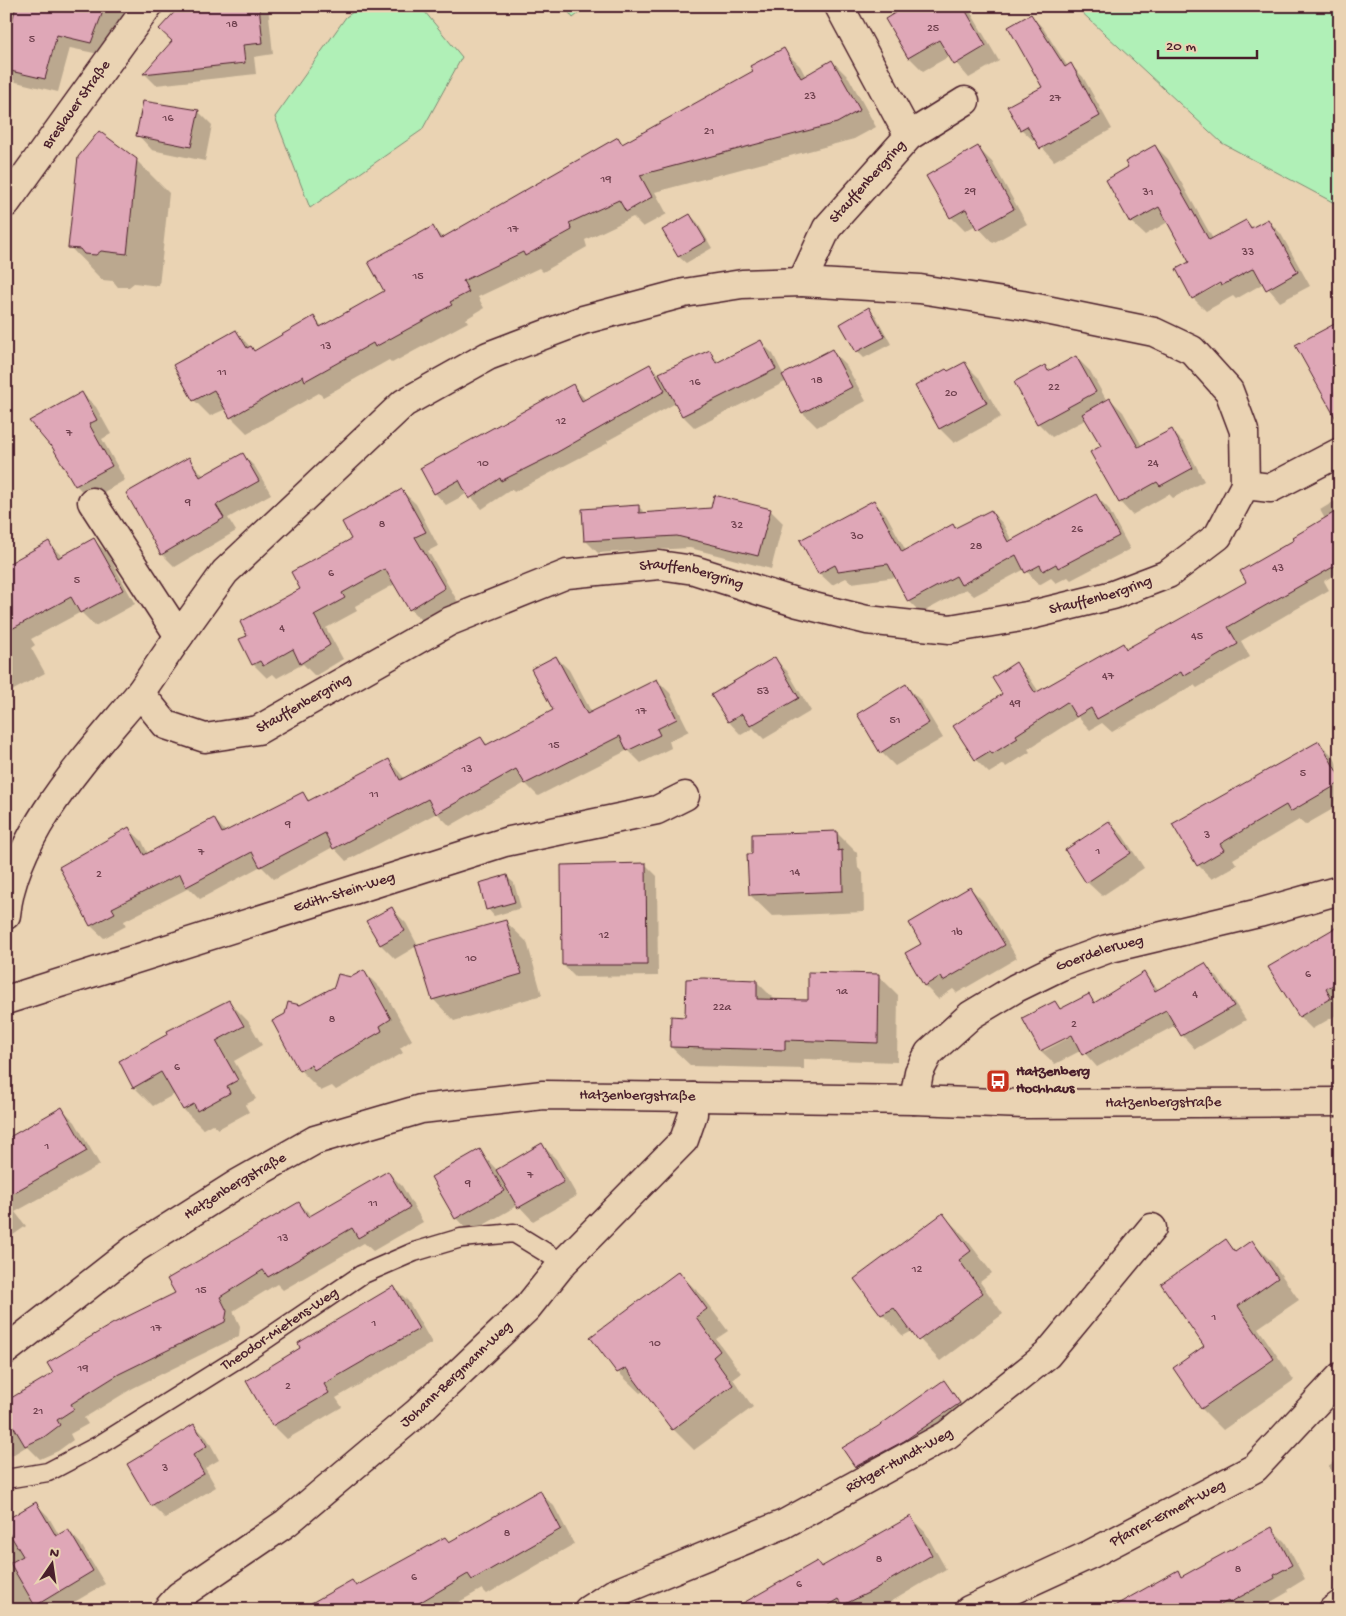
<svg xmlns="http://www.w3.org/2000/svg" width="1346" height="1616" font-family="'Gochi Hand',sans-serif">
<rect width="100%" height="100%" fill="#ead3b3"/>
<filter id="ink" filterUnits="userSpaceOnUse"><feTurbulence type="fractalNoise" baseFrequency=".02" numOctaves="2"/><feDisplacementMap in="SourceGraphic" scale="10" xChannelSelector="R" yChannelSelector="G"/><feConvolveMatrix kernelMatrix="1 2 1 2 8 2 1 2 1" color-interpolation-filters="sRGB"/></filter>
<g filter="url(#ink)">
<g fill="#b0f0b7" stroke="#7d8871">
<path d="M361,6h59l42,51 -40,73 -112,78 -35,-91 71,-100z"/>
<path d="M564,6h24l-15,12z"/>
<path d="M1075,6h265v200l-118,-63z"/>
</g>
<g fill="#0003" fill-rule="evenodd">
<path d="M50,6h73l7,7 -26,42 -34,-7 -12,44 -42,-10 -10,-10v-21z"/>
<path d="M182,6h86l5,48 -19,3 2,17 -100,11 -11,-11 29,-33 -13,-12z"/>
<path d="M931,6h36l32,55 -30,17 -19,-22 -27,15 -14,-14z"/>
<path d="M1031,16l12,12 25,39 3,-2 12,12 29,52 -58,32 -18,-21 -2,1 -13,-12 23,-42z"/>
<path d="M783,50l17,16 6,11 26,-16 17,17 27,49 -22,12 -199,53 12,22 -24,13 -10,-10 -48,23 2,7 -44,25 -4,-4 -61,29 6,11 -18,11 2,3 -76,41 -3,-3 -66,37 -4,-4 -72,40 -16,-16 -5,-8 -16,7 -16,-16 42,-68 19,20 59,-34 9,9 62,-36 48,-63 10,10 175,-100 6,6 131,-72z"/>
<path d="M198,111l14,14 -7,36 -53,-11 -14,-15z"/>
<path d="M6,117l4,4 -4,17z"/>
<path d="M1155,146l13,13 45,80 33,-18 7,7 15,-8 13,14 29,52 -30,16 -16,-19 -28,16 -3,-3 -27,15 -13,-13 -2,-36 -23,-40 -23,13 -14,-13 -1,-55zM1224,279l2,2 -31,17v-3z"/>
<path d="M978,148l14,14 35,62 -34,19 -17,-18 -11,6 -14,-14z"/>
<path d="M136,160l33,33 -10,93 -25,-3 -5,4h-11l-5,-6 -11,-1 -32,-33z"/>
<path d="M690,215l7,7 15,26 -26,15 -7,-6 -15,-27z"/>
<path d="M6,303l3,2 -3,47z"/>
<path d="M869,309l7,7 15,28 -27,14 -7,-7z"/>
<path d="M760,341l13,13 11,22 48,-25 14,14 20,36 -49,26 -14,-14 -16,-32 -92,47 -12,-12 -7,-13 -69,38 1,2 -94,49 -2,-3 -30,20 -14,-16 -22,12 -11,-12 138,-107 13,14 64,-35 9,9 50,-22 11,11z"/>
<path d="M1076,357l14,14 17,30 3,-2 13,13 19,34 30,-15 12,12 20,38 -31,17 -4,-4 -37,21 -12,-13 -18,-55 -15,-28 -35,18 -14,-14 7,-56 5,5z"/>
<path d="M965,364l14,14 22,39 -47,26 -14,-14 -23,-43z"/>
<path d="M82,393l14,14 15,27 -9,5 23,41 -35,20 -14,-15 -20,-34 -25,-30z"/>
<path d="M243,455l12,12 16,27 -43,24 8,13 -61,36 -13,-13 26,-95 16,17z"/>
<path d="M402,491l14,13 22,42 -10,5 30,51 -35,20 -13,-13 -15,-25 -40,22 2,5 -31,17 17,31 -28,17 -12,-12 -26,14 -4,-4 -6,4 -14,-14 -5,-28 54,-46z"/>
<path d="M1096,496l12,12 22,41 -59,31 -3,-3 -12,6 -5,-5 -12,7 -14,-16 -51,27 -8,-7 -45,24 -12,-12 -13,-24 -44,6 -6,-5 -14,7 -13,-12 55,-71 12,12 20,37 47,-25 4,3 34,-18 12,13 9,17z"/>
<path d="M1340,498v74l-16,9 5,9 -88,51 9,16 -53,31 -3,-3 -82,47 -10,-9 -12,7 -12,-13 -50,32 2,3 -24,15 -2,-3 -15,9 -13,-13 -22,-33 50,-33 12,-30 13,13 10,15 84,-48 5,5 120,-66 48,-43 29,-21 -5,-9z"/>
<path d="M638,506l7,7 125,-3 13,13 -12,46 -81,-21 -92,5 -13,-13z"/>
<path d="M94,540l13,13 28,51 -40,22 -14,-14 -50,27 4,6 -4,3 14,25 -39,21v-127l42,-24 15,14z"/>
<path d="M556,657l13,13 23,43 65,-33 13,13 19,38 -20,10 2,7 -30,15 -13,-13 -90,46 -13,-13 -75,43 -13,-13 -91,48 -13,-14 -59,32 -13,-13 -61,33 -11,-11 -65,33 2,5 -22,12 -13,-12 -30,-59 68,-38 13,12 6,13 66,-35 12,13 77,-38 7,7 79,-41 16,19 76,-41 7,7 66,-34z"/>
<path d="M775,659l13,13 23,39 -47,28 -11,-11 -12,7 -12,-13 -16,-27z"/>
<path d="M906,686l14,14 23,38 -48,28 -14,-14z"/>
<path d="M1318,742l15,14 7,13v36l-35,20 -6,-5 -66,39 4,6 -25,14 -14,-14z"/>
<path d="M1109,822l14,14 21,32 -42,28 -15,-14z"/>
<path d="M836,832l21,21 1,15 5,5 1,39 -92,4 -22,-21z"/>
<path d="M645,864l12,12 1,100 -83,1 -12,-12z"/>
<path d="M507,877l7,6 7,25 -27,8 -6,-7z"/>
<path d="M970,888l13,13 34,57 -60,35 -4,-4 -15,10 -13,-13 -19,-32 17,-10z"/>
<path d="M391,908l15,15 12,23 87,-25 22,21 15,53 -88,26 -21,-22 -16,-53 -22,13 -14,-14 -13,-24z"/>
<path d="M1340,935v66l-2,1 2,11 -28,16 -12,-12 -30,-49z"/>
<path d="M1205,964l13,14 28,42 -51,29 -13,-14 -6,-10 -79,42 -15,-17 -27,14 -14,-13 -17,-32 31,-16 7,7 27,-14 7,7 48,-29 15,16zM1077,1031l1,2 -34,18v-3z"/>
<path d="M363,971l22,22 27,47 -12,8 3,5 -67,37 -4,-4 -11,5 -21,-21 -14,-55z"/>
<path d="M878,975l20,20 -1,67 -93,-3v10l-113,-3 -20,-19 15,-29 71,-36 19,19h33z"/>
<path d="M229,1002l19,19 14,24 -28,16 22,38 -11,6 4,7 -31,17 -6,-5 -9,5 -19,-19 -9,-16 -22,12 -19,-19z"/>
<path d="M62,1109l13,13 25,43 -85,47 11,14 -20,14v-84z"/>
<path d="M542,1145l14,14 21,37 -44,25 -15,-16 -48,28 -14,-15 -23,-40 46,-27 18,19z"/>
<path d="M388,1172l14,14 21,36 -50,29 -9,-8 -81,47 -6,-6 -44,27 7,15 -1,10 -106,52 -49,30 4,6 -18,10 3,6 -15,11 -18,8 -13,-13 -21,13v-56l170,-109 123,-91 13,13z"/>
<path d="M943,1215l21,21 28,37 -12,9 23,32 -63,47 -28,-30 -9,5 -21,-22z"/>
<path d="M1226,1241l11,11 15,-10 21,21 26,37 -41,28 36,52 -71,50 -21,-21 -28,-41 32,-22z"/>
<path d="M679,1273l21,21 28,37 -12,8 25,34 -8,6 20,28 -59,43 -21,-21 -29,-38 -4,2 -22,-21z"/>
<path d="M394,1287l14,14 24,42 -96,55 6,9 -55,32 -14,-14 -25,-43z"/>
<path d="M944,1381l22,29 -103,63 -19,-25 34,-20z"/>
<path d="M194,1425l13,13 12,22 -14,8 11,19 -51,31 -13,-13z"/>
<path d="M1340,1458v25l-12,-17z"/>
<path d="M539,1492l15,14 20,38 -87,50 -5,-5 -37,21h-143l50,-29 5,6 93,-44z"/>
<path d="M36,1504l12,12 11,19 9,-5 12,13 25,41 -44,26h-20l-7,-9 -15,9h-13v-72l6,-3z"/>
<path d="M911,1518l14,14 21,37 -62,37 -7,4h-143l83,-47 5,5z"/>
<path d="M1271,1528l14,14 20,37 -18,11 1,2 -31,18h-147l67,-38 6,6z"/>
</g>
<g fill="#dfa7b7" stroke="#4a1f2b">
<path d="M16,6h89l-14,37 -34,-8 -12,44 -39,-9v-24z"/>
<path d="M180,6h79l4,37 -20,2 2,18 -102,11 29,-33 -13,-12z"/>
<path d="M906,6h57l23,40 -32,19 -15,-25 -31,18 -23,-39z"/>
<path d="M1031,14l34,53 6,-4 29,53 -60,33 -13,-23 -7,4 -13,-24 35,-19 -34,-60z"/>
<path d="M784,48l17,30 31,-18 28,50 -23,13 -197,52 12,22 -26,15 -7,-12 -50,23 3,7 -47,26 -2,-4 -60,29 6,11 -19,10 2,3 -77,42 -2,-4 -68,38 -2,-5 -73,42 -16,-28 -21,11 -20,-36 63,-35 11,18 4,-2 3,5 60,-35 6,11 64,-36 -16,-29 65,-36 7,13 178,-102 4,7 131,-73 -3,-5z"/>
<path d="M143,101l56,9 -8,37 -55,-11z"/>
<path d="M99,131l38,28 -10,95 -26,-3 -5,4 -12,-1 -4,-5 -12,-1 10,-91z"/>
<path d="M1155,145l54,95 37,-20 5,8 17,-9 30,53 -32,18 -12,-22 -33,18 -1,-3 -28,16 -16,-30 13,-7 -30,-55 -29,16 -24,-43 22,-13 -3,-5z"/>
<path d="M978,146l36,63 -37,21 -11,-21 -16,9 -24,-42z"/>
<path d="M690,214l16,27 -28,16 -16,-27z"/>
<path d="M869,307l16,30 -29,15 -16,-28z"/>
<path d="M1340,321v105l-45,-81z"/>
<path d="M761,340l15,29 -94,47 -23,-43 51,-23 6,13z"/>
<path d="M832,349l20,38 -50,26 -20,-38z"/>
<path d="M1076,356l20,36 -59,32 -23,-42 31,-17 3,6z"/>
<path d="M965,362l22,41 -48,26 -24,-43 31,-17 2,2z"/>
<path d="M650,364l15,27 -116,66 -48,24 -1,-3 -31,21 -10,-19 -25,14 -14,-26 153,-84 9,17z"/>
<path d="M82,392l15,28 -8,4 23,42 -37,20 -24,-41 -1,1 -21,-25z"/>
<path d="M1110,398l28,49 34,-18 21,39 -33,18 -3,-4 -38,21 -29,-51 11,-6 -19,-32z"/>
<path d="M243,453l16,28 -43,24 8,13 -63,37 -35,-62 63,-36 11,20z"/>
<path d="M402,489l24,43 -11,5 30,51 -36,22 -24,-41 -43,24 3,5 -31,17 16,30 -30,19 -7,-15 -30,17 -3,-5 -8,4 -13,-26 8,-3 -7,-14 60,-33 -9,-17 60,-33 -9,-17z"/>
<path d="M1096,494l23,42 -61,32 -2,-4 -13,7 -3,-6 -15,8 -9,-18 -55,30 -5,-9 -48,26 -20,-38 -50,7 -3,-6 -17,9 -18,-34 74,-40 28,52 51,-28 2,4 36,-18 17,32z"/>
<path d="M714,495l57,14 -13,47 -81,-20 -93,5 -2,-32 57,-4v8l72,-5z"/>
<path d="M1340,509v54l-112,64 10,17 -55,32 -2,-4 -84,47 -6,-11 -15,9 -9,-15 -51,33 2,3 -26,16 -2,-3 -15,9 -22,-34 49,-32 -10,-16 24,-16 19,31 88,-50 3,6 120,-67 -6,-11 54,-31 -1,-3z"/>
<path d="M94,538l29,52 -43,23 -9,-16 -65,35v-67l43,-24 9,17z"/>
<path d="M556,656l31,58 70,-35 20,40 -20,10 3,6 -33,16 -7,-15 -95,48 -9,-15 -80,45 -8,-15 -95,50 -8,-16 -65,34 -8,-15 -66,35 -6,-13 -68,34 3,5 -25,13 -31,-59 70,-40 15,28 70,-37 8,15 81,-41 5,9 81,-42 11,21 81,-43 5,8 67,-35 -22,-41z"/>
<path d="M775,657l24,41 -49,28 -8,-12 -14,8 -17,-27z"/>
<path d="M906,684l23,39 -49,30 -23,-39z"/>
<path d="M1319,741l21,36v6l-50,29 -4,-7 -66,39 4,6 -27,16 -25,-42z"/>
<path d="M1109,821l22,32 -45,30 -21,-33z"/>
<path d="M837,831l1,20 4,-1 1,41 -94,4 -2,-41h5v-20z"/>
<path d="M646,863l1,102h-85l-1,-100z"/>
<path d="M507,875l8,27 -29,8 -7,-27z"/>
<path d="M970,887l35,58 -62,36 -2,-5 -17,10 -19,-33 16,-9 -12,-21z"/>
<path d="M392,907l13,24 -25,14 -14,-24z"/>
<path d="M506,920l16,54 -90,26 -17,-55z"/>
<path d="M1340,925v56l-14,8 5,9 -32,19 -31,-50z"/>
<path d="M1205,963l29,43 -53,30 -15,-26 -84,45 -10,-20 -32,16 -18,-33 33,-17 5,8 29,-15 5,9 50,-31 11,19z"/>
<path d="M364,970l27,49 -11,7 2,5 -68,39 -3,-5 -12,6 -27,-50 13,-7 3,-12 12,3 34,-18 4,-13 13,3z"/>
<path d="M808,972l71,2 -1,69 -93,-3v10l-115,-3 1,-31 14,1 1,-38 17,-1 54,2v19l51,1z"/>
<path d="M229,1000l15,26 -28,15 22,39 -11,6 3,7 -33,18 -3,-7 -11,6 -22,-38 -28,16 -14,-27 49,-27 -1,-3z"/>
<path d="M62,1107l25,44 -81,46v-58z"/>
<path d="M542,1143l22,39 -46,26 -22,-38z"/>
<path d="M480,1149l24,42 -49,28 -24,-42z"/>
<path d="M388,1171l22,37 -52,30 -6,-10 -84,49 -5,-7 -43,27 7,14 -2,11 -106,52 -48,30 3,5 -17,11 3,5 -16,12 -19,9 -19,-32v-13l47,-28 -6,-10 65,-39 63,-31 -8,-14 132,-77 9,15z"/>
<path d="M943,1213l28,38 -12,9 24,33 -65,48 -24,-33 -13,7 -27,-36z"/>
<path d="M1226,1239l9,13 17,-12 26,38 -40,28 36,53 -73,50 -28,-41 31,-22 -43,-62z"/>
<path d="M679,1271l28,38 -11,8 24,34 -7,6 20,28 -61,45 -46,-62 -9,5 -27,-36z"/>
<path d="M394,1286l25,43 -95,55 5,9 -57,33 -26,-45 54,-33 -2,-5z"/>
<path d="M944,1380l16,23 -56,38 -49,26 -13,-19 35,-21z"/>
<path d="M194,1424l13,22 -14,9 11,19 -53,32 -24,-42z"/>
<path d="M540,1490l21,39 -89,51 -4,-6 -61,36h-108l53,-30 4,6 89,-49 4,5z"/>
<path d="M36,1502l20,34 12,-7 25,42 -58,35 -25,-43 13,-7 -17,-28v-8z"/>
<path d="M911,1516l21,39 -62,37 -27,13 -4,-6 -18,11h-90l86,-49 4,6z"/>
<path d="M1272,1527l20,38 -18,10 1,3 -46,25 -1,-2 -16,9h-105l71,-40 3,7z"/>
</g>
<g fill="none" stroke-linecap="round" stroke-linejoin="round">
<g stroke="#4a1f2b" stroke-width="21">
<g id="lane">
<path id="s1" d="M6,1479l42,-7 53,-28 139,-87 121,-82 53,-23 47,-14 53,-5 49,30"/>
</g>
</g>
<g stroke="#4a1f2b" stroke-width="31">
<g id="street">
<path d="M839,6l70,130"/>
<path d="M965,101l-56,35 -82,92 -25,54 118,7 102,16 132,27 38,18 37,41 15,40 1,54"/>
<path id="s2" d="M6,203l142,-197"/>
<path d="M92,502l87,134 46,-64 179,-169 84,-47 95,-36 101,-27 58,-9 60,-2"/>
<path d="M140,693l39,-57"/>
<path id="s3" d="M6,915c8,-83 83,-160 134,-222l26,32 39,13 53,-8 190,-108 119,-48 92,-9 35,5 104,33 69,17 83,9 77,-13 86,-21 55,-21 50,-38 27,-51 26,3 69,-36"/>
<path id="s4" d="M6,1000l499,-158 152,-32 28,-14"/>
<path id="s5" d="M914,1100l5,-28 10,-19 42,-38 45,-27 45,-22 46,-17 152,-36 81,-23"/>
<path id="s6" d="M6,1350l130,-102 101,-64 78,-44 106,-31 122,-14 371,5 111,4 315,-2"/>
<path id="s7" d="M167,1610l12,-14 107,-73 132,-111 109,-104 36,-45 121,-123 9,-26v-17"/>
<path id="s8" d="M588,1610l25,-16 171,-70 163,-89 100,-80 105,-127"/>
<path id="s9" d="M969,1610l122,-56 164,-86 85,-91"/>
<path d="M1333,1610l7,-5"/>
</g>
</g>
<use href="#lane" stroke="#ead3b3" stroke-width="18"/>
<use href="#street" stroke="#ead3b3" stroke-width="28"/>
</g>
</g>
<defs>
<g id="bus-square" transform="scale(1.25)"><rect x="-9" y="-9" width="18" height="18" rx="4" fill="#c8321e" stroke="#ead3b3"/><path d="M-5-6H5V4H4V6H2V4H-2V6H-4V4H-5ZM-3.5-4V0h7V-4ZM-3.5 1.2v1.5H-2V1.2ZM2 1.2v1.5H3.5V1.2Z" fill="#fff"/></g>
</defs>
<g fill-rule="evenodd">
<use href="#bus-square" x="998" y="1081"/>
</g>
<g text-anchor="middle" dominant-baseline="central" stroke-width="5" stroke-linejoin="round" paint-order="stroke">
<g font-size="12" fill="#6f414e">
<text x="232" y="25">18</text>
<text x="933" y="29">25</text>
<text x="32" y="40">5</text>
<text x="810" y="97">23</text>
<text x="1055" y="99">27</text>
<text x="168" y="119">16</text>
<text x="709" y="132">21</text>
<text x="606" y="180">19</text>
<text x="970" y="192">29</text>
<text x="1148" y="193">31</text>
<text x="513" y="230">17</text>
<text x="1248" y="253">33</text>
<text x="418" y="277">15</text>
<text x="326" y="347">13</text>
<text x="222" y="373">11</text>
<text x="817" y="381">18</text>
<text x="695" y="383">16</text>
<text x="1054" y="388">22</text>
<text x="951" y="394">20</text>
<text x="561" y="422">12</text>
<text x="69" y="434">7</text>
<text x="483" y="464">10</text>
<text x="1153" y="464">24</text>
<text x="188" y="503">9</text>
<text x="382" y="525">8</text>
<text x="737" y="526">32</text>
<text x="1077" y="530">26</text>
<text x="857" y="537">30</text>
<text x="976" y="547">28</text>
<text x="1278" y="569">43</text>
<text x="331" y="574">6</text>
<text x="77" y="581">5</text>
<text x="282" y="629">4</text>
<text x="1197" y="637">45</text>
<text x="1108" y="677">47</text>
<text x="763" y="692">53</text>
<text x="1015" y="704">49</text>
<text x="641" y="712">17</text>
<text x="895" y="721">51</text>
<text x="554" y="746">15</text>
<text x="467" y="770">13</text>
<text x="1303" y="774">5</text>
<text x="374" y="795">11</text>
<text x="288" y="825">9</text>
<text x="1207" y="836">3</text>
<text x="1098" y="852">1</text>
<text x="201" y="853">7</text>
<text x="795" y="873">14</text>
<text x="99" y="875">2</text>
<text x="957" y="933">1b</text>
<text x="604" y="936">12</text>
<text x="471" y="959">10</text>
<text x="1308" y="975">6</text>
<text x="842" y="992">1a</text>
<text x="1195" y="995">4</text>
<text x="722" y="1008">22a</text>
<text x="332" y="1020">8</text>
<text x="1074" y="1025">2</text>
<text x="177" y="1068">6</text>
<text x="47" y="1147">1</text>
<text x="530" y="1176">7</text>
<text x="468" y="1184">9</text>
<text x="373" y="1204">11</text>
<text x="283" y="1239">13</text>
<text x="917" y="1270">12</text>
<text x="201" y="1291">15</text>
<text x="1214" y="1318">1</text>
<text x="374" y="1324">1</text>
<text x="156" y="1329">17</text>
<text x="655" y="1344">10</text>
<text x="83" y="1369">19</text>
<text x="288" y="1387">2</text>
<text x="38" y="1412">21</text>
<text x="165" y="1469">3</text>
<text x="507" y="1534">8</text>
<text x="879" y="1560">8</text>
<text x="1238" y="1570">8</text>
<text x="414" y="1578">6</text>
<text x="799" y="1585">6</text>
</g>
<g font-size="15" fill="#4a1f2b" stroke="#ead3b3">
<text stroke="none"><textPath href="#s2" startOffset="121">Breslauer Straße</textPath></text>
<text transform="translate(868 182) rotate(-48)">Stauffenbergring</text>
<text stroke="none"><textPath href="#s3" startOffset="872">Stauffenbergring</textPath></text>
<text stroke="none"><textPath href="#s3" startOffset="1292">Stauffenbergring</textPath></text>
<text stroke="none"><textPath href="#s3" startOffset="452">Stauffenbergring</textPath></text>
<text stroke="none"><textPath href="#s4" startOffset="355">Edith-Stein-Weg</textPath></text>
<text stroke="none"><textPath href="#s5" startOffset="250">Goerdelerweg</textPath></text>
<text stroke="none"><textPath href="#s6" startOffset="702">Hatzenbergstraße</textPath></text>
<text stroke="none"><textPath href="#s6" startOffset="1228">Hatzenbergstraße</textPath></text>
<text stroke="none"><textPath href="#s6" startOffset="282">Hatzenbergstraße</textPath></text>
<text stroke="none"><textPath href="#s1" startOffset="315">Theodor-Mietens-Weg</textPath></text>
<text stroke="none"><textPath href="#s7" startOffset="374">Johann-Bergmann-Weg</textPath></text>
<text stroke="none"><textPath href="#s8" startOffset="346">Rötger-Hundt-Weg</textPath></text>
<text stroke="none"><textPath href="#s9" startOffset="221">Pfarrer-Ermert-Weg</textPath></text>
</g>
<g font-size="15" font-weight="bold" fill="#4a1f2b" stroke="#ead3b3" text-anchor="start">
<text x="1016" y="1072">Hatzenberg<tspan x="1016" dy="17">Hochhaus</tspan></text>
</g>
</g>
<rect width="1346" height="1616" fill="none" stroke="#ead3b3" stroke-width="25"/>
<rect x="12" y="12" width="1321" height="1591" fill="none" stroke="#4a1f2b" stroke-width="2" filter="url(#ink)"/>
<g transform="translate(52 1564) rotate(13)" stroke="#ead3b3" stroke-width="4" paint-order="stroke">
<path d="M0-4L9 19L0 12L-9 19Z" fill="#4a1f2b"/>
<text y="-8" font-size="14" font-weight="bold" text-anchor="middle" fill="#4a1f2b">N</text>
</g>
<path d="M1158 50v8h99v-8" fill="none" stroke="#4a1f2b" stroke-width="2.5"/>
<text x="1166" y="50" font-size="15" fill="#4a1f2b" stroke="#ead3b3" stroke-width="4" paint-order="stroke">20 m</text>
</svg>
